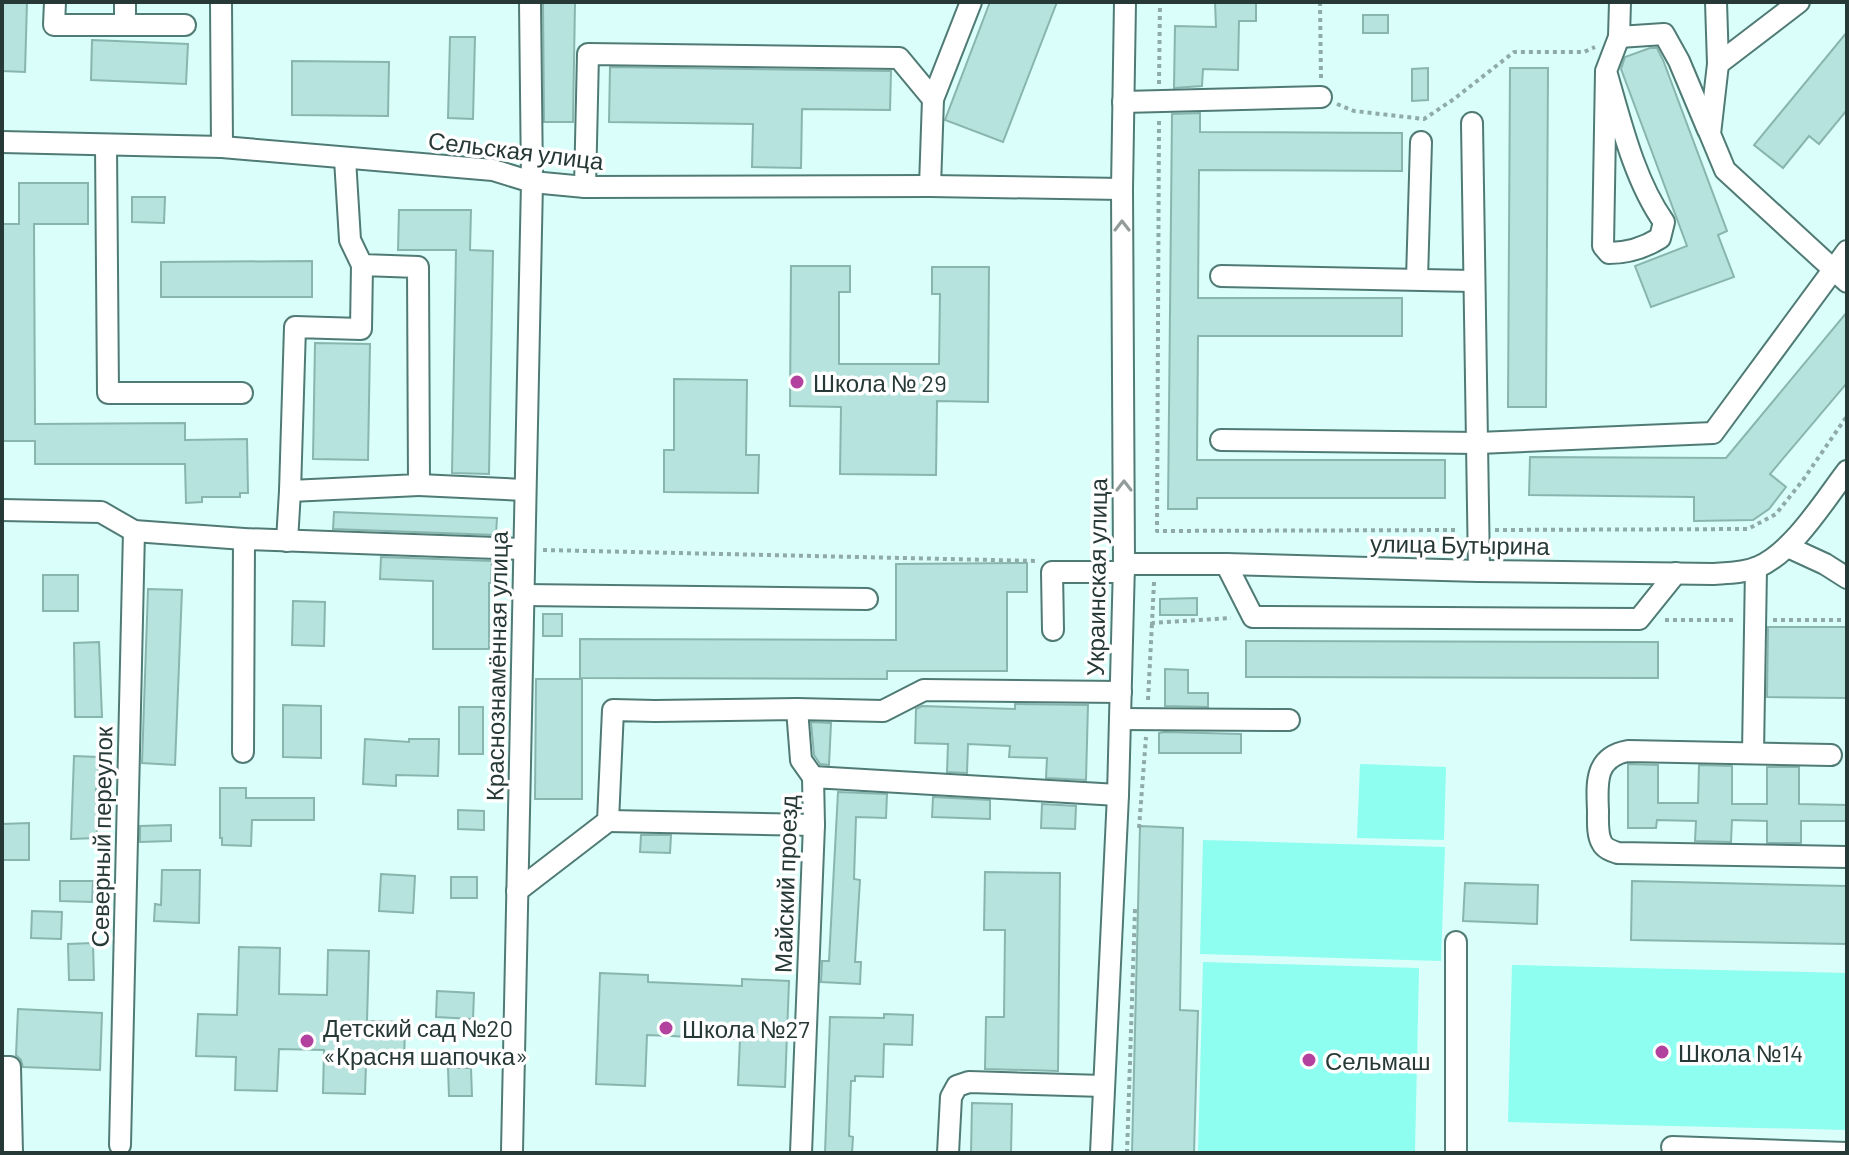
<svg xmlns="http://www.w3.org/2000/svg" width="1849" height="1155" font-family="Barlow,sans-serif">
<rect width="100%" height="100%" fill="#dafef9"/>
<g fill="#8efef1">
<path d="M1360,764l86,3 -2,73 -87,-2z"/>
<path d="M1203,840l242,7 -4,114 -241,-7z"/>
<path d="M1203,962l216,6 -4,185h-217z"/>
<path d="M1512,965l335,8v157l-339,-8z"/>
</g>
<g fill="#b6e3dd" stroke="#89b5af" stroke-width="2">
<path d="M2,2h25l-2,70 -23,-1z"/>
<path d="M543,2h32l-2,120h-29z"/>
<path d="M990,2h67l-54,140 -58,-22z"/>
<path d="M1215,2h41v19h-17l-1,49 -35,-1 -1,17 -28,2 1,-62 41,1z"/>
<rect x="1363" y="15" width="25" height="18"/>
<path d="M1847,32v78l-28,34 -10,-8 -26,32 -29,-23z"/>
<path d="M450,37h25l-2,82 -25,-1z"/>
<path d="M92,40l96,4 -2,40 -95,-4z"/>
<path d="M1650,48h7l6,12 64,171 -9,4 16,42 -83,30 -16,-41 52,-20 -66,-177 4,-12z"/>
<path d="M292,61l97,1 -1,54 -96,-1z"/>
<path d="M610,67l281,4 -1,39 -88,-1 -1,59 -49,-1 1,-43 -144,-2z"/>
<path d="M1428,68v32l-16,1v-32z"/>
<path d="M1510,68h38l-2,339h-38z"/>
<path d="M1200,113v19l202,1v38l-203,-1 -1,128h204v38h-204l-1,124h248v38h-248v11h-29l4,-395z"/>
<path d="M19,183h69v41h-54l1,200 150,-1v17l62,-1 1,54h-8v4h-38v5l-16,1 -1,-39h-150v-23h-33v-217h17z"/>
<path d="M132,197h33l-1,26 -32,-1z"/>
<path d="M399,210h72l-1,40 23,1 -4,223 -37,-1 4,-223h-58z"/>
<path d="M312,261v36h-151v-35z"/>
<path d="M791,266h59v26h-11v72h100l1,-70h-8v-27h57l-1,135 -51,-1 -1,74 -96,-1 1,-67 -51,-1z"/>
<path d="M1847,312v71l-77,91 16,13 -17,22 -16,11 -59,1v-24l-165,-2 1,-38 196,1z"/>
<path d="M315,343l55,1 -2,116 -55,-1z"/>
<path d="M674,379l73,1 -1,75h13l-1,38 -94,-1v-42h10z"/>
<path d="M334,512l163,6 -1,17 -163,-6z"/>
<path d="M381,557l111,4 -1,22h-2v66h-56v-68l-53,-2z"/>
<path d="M1027,563v29h-20v79h-120v8l-307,-1v-39l316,1v-76z"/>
<rect x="43" y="575" width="35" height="36"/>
<path d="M148,589l34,1 -7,175 -33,-2z"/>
<path d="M1197,598v17h-37v-16z"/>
<path d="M293,601l32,1 -1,44 -32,-1z"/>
<rect x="543" y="614" width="19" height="22"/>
<path d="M1768,627h79v71l-80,-1z"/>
<path d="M1246,641l412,1v36l-412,-1z"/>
<path d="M99,642l3,75h-27l-1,-74z"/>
<path d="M1165,669l23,1v23h20v14l-43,-1z"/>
<path d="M536,679h46v120h-47z"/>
<path d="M1015,704l73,1 -2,75 -40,-2 1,-20 -38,-1 1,-11 -42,-2 -1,29 -20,-1 1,-28 -33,-1 1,-34 6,-3 93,3z"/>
<path d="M283,705l38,1v52l-38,-1z"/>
<rect x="459" y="707" width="24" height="47"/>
<path d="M811,722l20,1 -2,42 -9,-1 -6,-9z"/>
<path d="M1164,732l77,2v19h-82v-20z"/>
<path d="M365,739l44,3v-3h30l-1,37 -42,-1v11l-33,-2z"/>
<path d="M74,756l24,1v32h-2l1,49 -26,1z"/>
<path d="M1628,764l30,1v38h40l1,-38 33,1v38h35v-37h32v37l48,1v16h-46v22h-34v-22l-35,-1 -1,22 -36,-1 1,-20 -39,-1 -1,8h-28z"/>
<path d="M220,788h26v10h68v22h-62l-1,26 -29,-1v-7h-2z"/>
<path d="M838,792l49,2 -1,24 -30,-1 -2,62 6,1 -5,82h6l-1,22 -39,-2 1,-21h7z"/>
<path d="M933,797l57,3v19l-58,-2z"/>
<path d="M1042,804l34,2 -1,23 -34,-1z"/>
<path d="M458,810l26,1v19l-26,-1z"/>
<path d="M29,823v37h-27v-36z"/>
<path d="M171,825v16l-31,1v-16z"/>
<path d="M1140,826l43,2 -3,182 18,1 -4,142h-62z"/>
<path d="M641,835h30l-1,18 -30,-1z"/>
<path d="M162,870h38l-1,53 -45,-2 1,-17 6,1z"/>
<path d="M985,872l75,1 -2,198 -73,-2 1,-52h18l1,-87h-21z"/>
<path d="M381,874l34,2 -2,37 -34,-2z"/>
<rect x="451" y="877" width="26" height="21"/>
<path d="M60,881h33l-1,21 -32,-1z"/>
<path d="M1632,881l215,5v58l-216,-4z"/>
<path d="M1465,883l73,2 -1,39 -74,-3z"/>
<path d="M32,911l30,1 -1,27 -30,-1z"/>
<path d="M93,943l1,37h-25l-1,-36z"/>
<path d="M239,947l41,1 -1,46 48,1 1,-45 41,1 -2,70 38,1 -1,43 -38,-1 -1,30 -42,-1 1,-43 -45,-1 -2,42 -42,-1 1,-33 -40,-1 2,-42 39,1z"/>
<path d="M600,973l48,2v7l94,4v-7l47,2 -4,106 -47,-2 2,-46 -93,-4 -2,51 -49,-2z"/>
<path d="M437,991l37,2 -1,26 -37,-2z"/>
<path d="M18,1009l84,4 -2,57 -77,-3 -2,-7 -5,-5z"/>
<path d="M884,1014l29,1 -1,30 -28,-1 -1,33 -28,-1v5h-4l-2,55 4,1 -1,16h-27l5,-136 54,1z"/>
<path d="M448,1068h23l1,28h-23z"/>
<path d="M972,1103l40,1 -1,49h-40z"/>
</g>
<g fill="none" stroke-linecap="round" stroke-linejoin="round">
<g stroke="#507b75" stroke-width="24">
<g id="minor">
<path d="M55,2l-1,23h131"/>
<path d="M221,2l1,145"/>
<path d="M1620,2l-1,35 45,-3 15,27 29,69"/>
<path d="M1716,2l2,62 -8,70 15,36 122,112"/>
<path d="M125,25v-23"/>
<path d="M1718,64l81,-62"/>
<path d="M1606,71c14,48 28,109 58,151l-4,16c-16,10 -32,15 -51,15l-6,-7 3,-175 13,-34"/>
<path d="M933,99l38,-97"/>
<path d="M1123,102l198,-5"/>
<path d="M1472,123l7,448"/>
<path d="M2,142l220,5 271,23 39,12 53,5 345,-1 192,3"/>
<path d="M106,145l2,248h134"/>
<path d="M345,159l5,81 12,25 56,2 1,218 -129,6 5,-164 66,2 1,-64"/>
<path d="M585,187l3,-133 311,4 34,41 -3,87"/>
<path d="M1221,276l252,5"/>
<path d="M1417,279l4,-137"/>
<path d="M1221,440l257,3 235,-10 134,-182"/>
<path d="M419,485l106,5"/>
<path d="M2,510l99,2 33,19 110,8 280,10"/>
<path d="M287,541l3,-50"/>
<path d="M1788,547l37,17 22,14"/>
<path d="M1124,564h102l253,7 235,3c14,-1 30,-1 44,-7 35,-15 66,-66 89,-96"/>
<path d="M1226,564l27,53 386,2 37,-46"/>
<path d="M523,595l344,4"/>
<path d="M1053,630l-1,-58h72"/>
<path d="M797,709l4,51 12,17"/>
<path d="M1120,719l169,1"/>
<path d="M243,752l1,-213"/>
<path d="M1753,753l3,-185"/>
<path d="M1831,755l-203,-4c-34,6 -31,33 -30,60 0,10 -1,24 4,32 3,6 10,8 16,10l229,4"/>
<path d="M608,821l206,4"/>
<path d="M517,891l91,-70 5,-111 42,1 142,-2 86,2 41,-21 197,2"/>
<path d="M2,1067h8l2,86"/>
<path d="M120,1145l14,-614"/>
<path d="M1672,1147l175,6"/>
<path d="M512,1151l20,-969 -2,-180"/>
<path d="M801,1153l13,-328 -1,-48 305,18"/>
<path d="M948,1153l3,-56 6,-11 12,-4 135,4"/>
<path d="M1101,1153l17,-358 6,-231 -2,-375 3,-187"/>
<path d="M1456,1153v-211"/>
</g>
</g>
<g stroke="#8faba7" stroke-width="4" stroke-dasharray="4 4" stroke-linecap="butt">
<path d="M1320,2l1,76"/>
<path d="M1159,84l1,-82"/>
<path d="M1337,104l17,7 70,8 30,-20 60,-47h70l11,-5"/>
<path d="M1159,121l-2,410 301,-1"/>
<path d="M1495,530l253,-1 28,-15 27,-34 44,-64"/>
<path d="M543,550l495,11"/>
<path d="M1154,582l-2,41 79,-5"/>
<path d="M1665,620h72"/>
<path d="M1773,620h74"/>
<path d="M1148,700l4,-77"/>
<path d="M1139,828l7,-91"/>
<path d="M1127,1153l8,-244"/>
</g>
<use href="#minor" stroke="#fff" stroke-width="20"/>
</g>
<defs><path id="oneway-chevron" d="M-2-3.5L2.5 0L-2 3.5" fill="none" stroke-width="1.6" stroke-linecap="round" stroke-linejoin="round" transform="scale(2)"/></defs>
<g stroke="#939c9a">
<use href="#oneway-chevron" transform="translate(1122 226) rotate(-90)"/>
<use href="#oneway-chevron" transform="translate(1124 486) rotate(-90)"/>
</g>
<g fill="#b3429f" stroke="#fff" stroke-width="3">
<circle cx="797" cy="382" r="8"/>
<circle cx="666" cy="1028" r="8"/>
<circle cx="307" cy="1041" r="8"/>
<circle cx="1662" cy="1052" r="8"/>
<circle cx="1309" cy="1060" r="8"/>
</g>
<g text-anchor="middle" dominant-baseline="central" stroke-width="7" stroke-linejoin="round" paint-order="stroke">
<g font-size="24" fill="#273936" stroke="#fff">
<text transform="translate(516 150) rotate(7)">Сельская улица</text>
<text transform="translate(1460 544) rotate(1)">улица Бутырина</text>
<text transform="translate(1096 577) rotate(-89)">Украинская улица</text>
<text transform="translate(496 666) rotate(-89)">Краснознамённая улица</text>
<text transform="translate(101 837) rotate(-89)">Северный переулок</text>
<text transform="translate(785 884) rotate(-88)">Майский проезд</text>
</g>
<g font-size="24" fill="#273936" stroke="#fff" text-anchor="start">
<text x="813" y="382">Школа № 29</text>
<text x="323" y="1027">Детский сад №20<tspan x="323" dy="28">«Красня шапочка»</tspan></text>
<text x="682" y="1028">Школа №27</text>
<text x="1678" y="1052">Школа №14</text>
<text x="1325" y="1060">Сельмаш</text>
</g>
</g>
<rect width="1849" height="1155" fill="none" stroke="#273936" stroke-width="8"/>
</svg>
